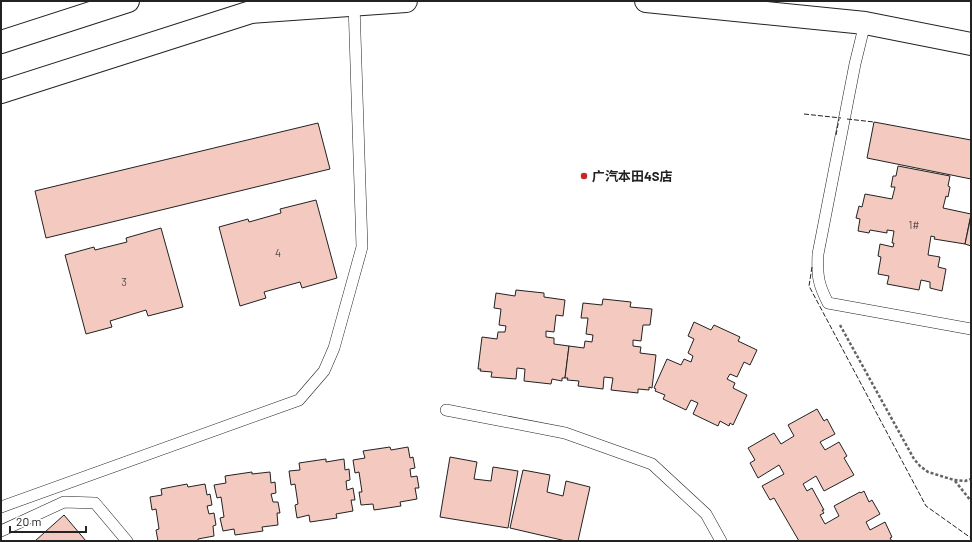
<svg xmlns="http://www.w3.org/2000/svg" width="972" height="542" font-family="Barlow,'Noto Sans SC',sans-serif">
<rect width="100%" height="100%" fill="#fff"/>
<g fill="#f3c9c0" stroke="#222">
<path d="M874,122l97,18v39l-104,-21z"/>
<path d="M318,123l12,46 -284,69 -11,-47z"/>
<path d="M898,166l52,10 -2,10 2,1 -2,10 -2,-1 -3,12 28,6 -6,30 -31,-5 1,-2 -4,-1 -3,19 12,2 -2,10 8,2 -4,22 -12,-3v-6l-9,-2 -2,10 -32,-6 2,-8 -11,-2 3,-17 -3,-1 2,-12 13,3 1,-4h-2l2,-12 -7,-1v3l-17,-3 -1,3 -11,-2 2,-12 -4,-1 3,-12 3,1 3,-13 27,5 3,-12h-4l2,-11h3z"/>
<path d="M316,200l21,78 -35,10 -2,-6 -36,10 2,6 -26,8 -21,-79 29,-8 1,3 32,-9 -1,-4z"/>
<path d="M971,216v30l-6,-2z"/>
<path d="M161,228l22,79 -35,9 -2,-6 -36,11 2,6 -26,7 -21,-79 29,-8 1,3 32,-8 -1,-4z"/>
<path d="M516,290l28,3v4l21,3 -2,16 -7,-1 -2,17 -8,-1v6l8,1v6l15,2 -4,32h-3v3l-10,-2 -1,5 -27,-3 1,-12 -8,-1 -1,11 -25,-2 1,-5 -12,-1 1,-2h-3l4,-32 15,2 1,-7h7l1,-6 -7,-1 2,-16 -7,-1 2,-15 19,3z"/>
<path d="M603,299l28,3 -1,5 22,2 -2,16h-7l-2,16 -8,-1v6l8,1 -1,6 16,2 -4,33 -3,-1v3l-11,-1v4l-27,-3 2,-12 -9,-1 -1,12 -25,-3 1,-5 -12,-1 1,-2h-3l4,-32 15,2 1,-7 7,1 1,-7 -7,-1 2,-16h-7l2,-15 19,2z"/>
<path d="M694,322l17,8 3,-5 26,12 -2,4 19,9 -7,15 -6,-3 -7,15 -7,-3 -3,5 8,4 -2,5 14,7 -14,30 -3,-2 -1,3 -9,-5 -2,5 -25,-12 5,-11 -7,-3 -5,10 -23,-11 2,-4 -10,-4 1,-2 -2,-1 13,-29 14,6 3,-6 7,3 2,-6 -5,-3 6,-14 -6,-3z"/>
<path d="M817,409l7,12 3,-2 8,15 -15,8 5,8 14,-8 8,14 -3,2 10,17 -30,16 -8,-15 -13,8 4,7 5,-3 12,22h-2l2,3 -4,2 5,9 14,-8 -5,-10 26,-14 1,1 3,-2 5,11 3,-2 8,14 -14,8 4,8 15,-8 7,15 -2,1 2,3h-93l-25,-43 -4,2 -8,-14 22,-12 -5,-9 -21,13 -8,-15 5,-3 -7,-12 26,-15 7,11 13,-8 -6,-11z"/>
<path d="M390,447l1,3 17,-3 2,11 3,-1 2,11 -5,1 1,8 6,-1 2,12h-4l2,11 -17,3 1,4 -27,4 -1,-6 -12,1 -2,-13h3l-3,-20 -4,1 -2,-13 12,-2 -2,-7z"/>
<path d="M450,457l27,5 -3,17 17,2 2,-14 25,4 -10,57 -68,-11z"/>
<path d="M326,459v3l18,-3 1,11 4,-1 1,11 -4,1 1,9 6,-2 2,12h-4l2,11 -17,3 1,4 -27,4 -1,-7 -12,3 -2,-13 3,-1 -3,-20 -4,1 -2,-14 11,-1 -1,-7z"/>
<path d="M523,470l27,5 -3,17 16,4 3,-15 24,6 -12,54h-12l-56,-13z"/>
<path d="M252,472v2l18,-2 1,11 4,-1 1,11 -5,1 2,8h5l2,11h-3l1,12 -16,2 1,4 -28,4 -1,-6 -11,2 -3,-13 4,-1 -3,-20 -4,1 -3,-13 12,-2 -1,-7z"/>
<path d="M187,484l1,3 17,-3 2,11 3,-1 2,11 -5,1 2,8 5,-1 2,12 -3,1 1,10 -16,3v2h-40l-2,-11 3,-1 -3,-20 -4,1 -2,-13 12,-2 -1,-6z"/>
<path d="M64,515l22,26h-51z"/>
</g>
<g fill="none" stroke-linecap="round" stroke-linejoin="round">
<g stroke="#222" stroke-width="12">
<g id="service">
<path d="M865,23l-10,41 -37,190c-1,21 0,30 10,49l143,26"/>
<path d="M446,410l119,23 87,31 54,50 15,27"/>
<path d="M1,507l298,-107 25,-29 10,-23 28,-101 -8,-243"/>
<path d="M1,531l63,-29 31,1 32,38"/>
</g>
</g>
<g stroke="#222" stroke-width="24">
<g id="primary">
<path d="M646,1l219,22 106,21"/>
<path d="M1,42l127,-41"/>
<path d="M1,92l250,-80 155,-11"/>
</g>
</g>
<g stroke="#646464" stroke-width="2.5" stroke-dasharray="3 2" stroke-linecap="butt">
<path d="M840,325l74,134 6,7 8,6 26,8 11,1 6,-2"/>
<path d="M955,481l16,20"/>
</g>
<use href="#service" stroke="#fff" stroke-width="11"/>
<use href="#primary" stroke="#fff" stroke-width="22"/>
<g stroke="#222" stroke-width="1" stroke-dasharray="5 2" stroke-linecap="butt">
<path d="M804,114l37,4"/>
<path d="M847,119l27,3"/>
<path d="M836,135l3,-16"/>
<path d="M812,267l-3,19 117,220 45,32"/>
</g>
</g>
<circle fill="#c62828" stroke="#fff" stroke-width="1.5" cx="584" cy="176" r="4"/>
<g text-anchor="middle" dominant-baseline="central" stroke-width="3" stroke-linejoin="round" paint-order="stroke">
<g font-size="11" fill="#564c4a">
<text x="914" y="224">1#</text>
<text x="278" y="252">4</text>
<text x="124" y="281">3</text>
</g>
<g font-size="13" font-weight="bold" fill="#222" stroke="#fff" text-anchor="start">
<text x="592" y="176">广汽本田4S店</text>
</g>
</g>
<rect width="972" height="542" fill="none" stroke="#222222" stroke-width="4"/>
<path d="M10 526v6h76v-6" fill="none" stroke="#222222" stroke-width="2"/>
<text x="16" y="526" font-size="12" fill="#222222" stroke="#ffffff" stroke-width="3" paint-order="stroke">20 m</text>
</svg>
